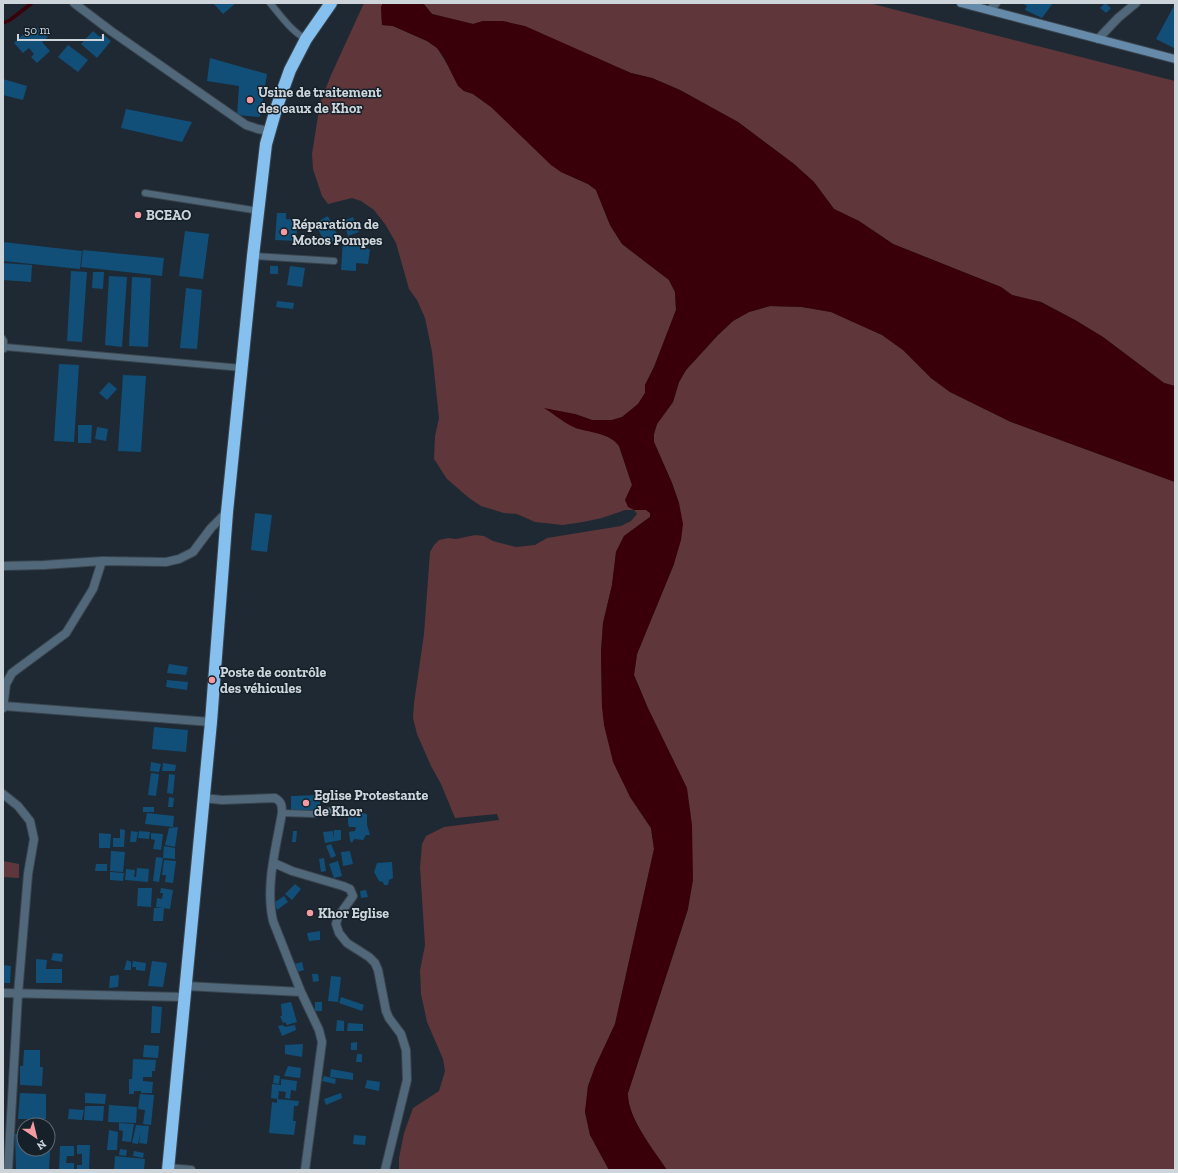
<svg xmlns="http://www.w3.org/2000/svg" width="1178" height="1173" font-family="'Zilla Slab',serif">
  <rect width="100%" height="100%" fill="#1e2933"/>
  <path fill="#5f3639" d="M364 3H383L381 7 382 25 393 26 427 41 437 48 464 91 473 94 491 107 561 172 588 184 596 190 610 225 622 244 669 280 675 292 676 310 654 367 645 385V393L638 404 622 417 612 420H592L575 414V428C589 431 610 433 619 446L632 485 625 500 634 510H646L650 513V517L624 536 616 552 612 585 603 623 601 652 602 707 630 797 651 828 654 849 615 1024 595 1067 588 1086 585 1112 590 1135 609 1170H399V1158L404 1133 413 1108 439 1091 445 1071 443 1059 427 1022 421 994 420 970 425 945 420 867 422 844 426 836 444 827 499 820 497 814 455 818 441 784 431 766 417 734 413 718 414 703 424 634 430 552 434 545 439 540 448 538 456 539 475 535 484 536 493 541 516 547 535 545 547 538 621 526 631 521 637 514 634 510H625L602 518 583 522 563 525 535 522 517 514 504 513 481 506 469 498 447 479 434 459 435 436 439 418 432 352 425 318 417 300 409 289 396 243 385 224 374 210 361 201 352 198 328 204 322 196 313 169 312 154 320 103 331 75Z
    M423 3H869L1175 81V386L1164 383 1103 337 1075 320 1041 302 1012 295 1001 287 893 244 859 221 834 209 814 182 794 164 738 122 680 90 652 78 631 73 483 21 473 24 432 14Z
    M770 306 802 307 831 312 882 335 903 350 931 378 950 392 1011 422 1175 482V1170H667C653 1149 627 1118 628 1093L688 909 647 706 634 675 637 654 674 564 679 503 672 483 654 442V434L657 424 673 402 679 382 686 370 718 335 733 321 749 312Z
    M3 861 19 864V878L3 877Z"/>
  <path fill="#39000a" d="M383 3H423L432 14 473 24 483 21H503L525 26 631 73 652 78 680 90 738 122 794 164 814 182 834 209 859 221 893 244 1001 287 1012 295 1041 302 1075 320 1103 337 1164 383 1175 386V482L1011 422 950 392 931 378 903 350 882 335 831 312 802 307 770 306 749 312 733 321 718 335 686 370 679 382 673 402 657 424 654 434V442L672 483 679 503 683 524 681 540 674 564 637 654 634 675 647 706 687 788 692 825 693 880 688 909 628 1093C627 1117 653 1149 667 1170H609L590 1135 585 1112 588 1086 595 1067 615 1024 654 849 651 828 630 797 613 762 604 725 602 707 601 652 603 623 612 585 616 552 624 536 650 517V513L646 510H634L628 507 625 500 632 485 619 446C610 433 591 433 576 428 565 424 554 414 544 408L575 414 592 420H612L622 417 638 404 645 393V385L654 367 676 310 675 292 669 280 622 244 610 225 596 190 588 184 561 172 551 165 491 107 473 94 464 91 458 86 443 56 437 48 427 41 393 26 382 25 381 7Z"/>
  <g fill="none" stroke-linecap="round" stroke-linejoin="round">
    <path stroke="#39000a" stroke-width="3.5" d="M3 23 10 20 32 3"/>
  </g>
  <path fill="#114f78" d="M213 3H236L223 14Z
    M1022 3H1053L1042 18 1025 10 1027 6Z
    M1105 3 1111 8 1106 13 1100 8Z
    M1175 4V46L1174 48 1156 39Z
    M38 27 48 37 42 42 50 51 37 63 31 57 34 54 29 48 23 53 14 43 30 28 33 32Z
    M93 31 100 37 103 34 111 41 97 58 81 44Z
    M68 45 88 60 78 72 58 57Z
    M210 58 267 74 260 117 237 115 239 86 207 81Z
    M3 79 27 86 23 100 3 95Z
    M126 109 192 122 182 142 121 128Z
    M277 213H286V219L298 220 296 241 275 240Z
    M328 216 339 238 331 242 328 236 323 239 315 223Z
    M353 217 359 232 348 236 343 221Z
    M185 231 209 234 203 279 179 276Z
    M348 236 370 250 368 264 356 263V271L341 270 343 240Z
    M3 242 82 251 80 269 3 261Z
    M83 250 164 258 162 276 81 267Z
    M3 263 32 265 31 282 3 280Z
    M270 266H278V274H270Z
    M290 266 305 268 302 287 287 285Z
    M71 271 87 272 82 342 67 341Z
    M93 272H104L103 289 92 288Z
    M109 276 127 277 122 347 105 345Z
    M132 277 151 278 148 347 129 346Z
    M186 288 202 290 197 349 180 348Z
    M277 301 294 303 293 309 276 307Z
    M59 364 79 365 74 442 54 441Z
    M123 375 146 376 141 452 118 451Z
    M109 382 117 389 107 400 99 393Z
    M78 425H92L91 443H78Z
    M97 427 108 429 106 441 95 439Z
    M255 513 272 515 267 552 251 550Z
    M169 664 188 667 186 675 167 673Z
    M167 680 188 682 187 690 166 687Z
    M154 727 188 730 186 752 152 749Z
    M151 762 161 764 159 772 150 771Z
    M163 763 176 765 175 771H162Z
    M151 773 159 774 156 796 148 795Z
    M169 774 175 775 173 794 167 793Z
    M320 795V810H291V796Z
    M169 797 174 798 173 807H168Z
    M143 807H154V812H143Z
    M147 813 174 816 173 827 145 824Z
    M348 813H362L367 814V825L370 835H366L363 840 354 839 352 843 350 841 349 832 355 831 356 827H349L348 823Z
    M178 827 175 847 165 845 169 828Z
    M120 829 125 830 124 847H113V838H120Z
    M334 830H341V840L325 843 323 832 333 831 334 839Z
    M131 831 138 832 136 842H130Z
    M139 831 150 832 149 839 138 838Z
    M293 831H297L296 842H292Z
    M99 833 111 834 110 848H99Z
    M151 833 163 834 161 850 153 849 155 840 151 839Z
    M331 844 336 856 331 858 326 846Z
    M164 846 175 848V859L163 858Z
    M111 851 125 852 123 872 110 871Z
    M350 851 353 864 343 866 341 852Z
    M156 857 163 858 159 882 153 881Z
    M324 858 326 871 321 872 319 859Z
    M164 860 176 861 173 883 165 882 166 875H162Z
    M338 861 342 876 334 878 329 864Z
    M392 862 393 878 389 880 388 885H384L383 882 379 881 374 872 377 863Z
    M96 864H107V871H95Z
    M137 868 149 869 148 882 125 880 126 869 135 870 134 877H136Z
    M110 872 124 873 123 881 110 880Z
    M295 884 301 889 292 900 285 894Z
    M138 888H152L151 907 137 906Z
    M161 888 173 890 170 909 156 907 157 898 162 899 163 893H160Z
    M366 890 368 897 361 898 360 891Z
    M284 896 288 902 277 910 275 902Z
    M154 908H164L163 921H153Z
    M320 931V940L309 941 307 933Z
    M53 953 63 954 62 962 51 960Z
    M36 959 47 960 46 969H62V983H36Z
    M127 960 131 962V970H124Z
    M133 961 146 963 145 971 136 970V967H132Z
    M152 961 167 963 163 987 148 986Z
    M302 962 304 970 298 972 294 964Z
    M3 965 11 966 10 983H3Z
    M312 974H318L319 981 313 982Z
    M119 975 118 987 109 988 110 976Z
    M331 976 341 977 338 1002 328 1001Z
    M341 997 364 1005 362 1011 339 1003Z
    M291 1002 297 1022 287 1025 285 1022 283 1023 280 1016H282L281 1004Z
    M315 1002H322V1011H315Z
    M152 1006 162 1007 160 1033H151Z
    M337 1020 344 1021V1031H336Z
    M348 1023 363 1024V1031H347Z
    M283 1025 285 1027 295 1025 296 1030 282 1036 278 1026Z
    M357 1042V1050H351V1043Z
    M303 1044 302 1057 285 1054V1045Z
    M144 1045 159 1046 158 1058 143 1057Z
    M24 1050H40V1067H43L42 1086 20 1085V1066H23Z
    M357 1054H362V1062H356Z
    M133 1059 156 1060 155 1071H152V1077H143V1081L153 1082 152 1093H141V1091H134V1094H129V1079H132Z
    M288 1066 301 1068 300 1078 284 1076Z
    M331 1069 353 1073V1080L330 1077Z
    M274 1075 280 1076 279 1084 273 1083Z
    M324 1076 336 1079 335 1084 322 1081Z
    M281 1079 297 1081 296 1091 291 1090 290 1099 285 1098 286 1092 279 1091 278 1099 271 1098 272 1084 281 1085Z
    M367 1080 380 1082 379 1091 365 1088Z
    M20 1093 46 1094V1119H18Z
    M85 1093 106 1094 105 1104 85 1103Z
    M341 1093 342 1098 326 1105 324 1099Z
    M140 1094 154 1095 151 1125 143 1124 145 1110 138 1109Z
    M277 1099 299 1101 298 1106H294L293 1121H296L294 1135 269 1133 272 1102 277 1103Z
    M109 1105 137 1107 136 1123 108 1122Z
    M85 1106H104L103 1121 84 1120Z
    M69 1109 84 1110 82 1120 68 1119Z
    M119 1123 134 1124 131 1142 122 1141 123 1131 119 1130Z
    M136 1125 149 1126 147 1144 139 1143 141 1131 138 1144 132 1143Z
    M109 1130 118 1132 117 1150H107Z
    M15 1134H24V1149H48V1135L51 1136 49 1169 16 1170Z
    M354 1135 366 1136 365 1145 353 1144Z
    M77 1145H90L89 1170H77V1165H82V1154H77Z
    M60 1146H74V1156H67L66 1163H74V1170H59Z
    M120 1149 127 1150 126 1156 119 1155Z
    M134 1151 144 1153 143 1158 133 1156Z
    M115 1156 145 1159 144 1170H114Z"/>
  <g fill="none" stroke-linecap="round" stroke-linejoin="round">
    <defs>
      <path id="lane" d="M270 3C281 16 291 31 306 39
        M145 193 259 211
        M253 256 334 261
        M3 339 4 341V349
        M5 347 242 368
        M282 813 312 814 341 809"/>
      <path id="street" d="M74 3 111 31 246 125 258 129 269 131
        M990 10 996 3
        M1098 39 1118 18 1136 3
        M3 566 44 565 102 561 166 562 179 559 193 552 211 528 227 512
        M4 706 211 722
        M3 708 6 684 12 673 66 633 93 589 102 561
        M3 794 18 806 30 821 34 839 28 874 18 994 8 1170
        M203 798 222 800 275 798C282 802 282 806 282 813 276 848 265 886 273 921L301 992 319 1030 322 1042 305 1170
        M274 863 292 871 343 886 350 889 353 896 338 917 336 924 339 933 347 943 369 957 375 963 378 970 386 1011 389 1018 401 1034 406 1050 407 1080 385 1170
        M186 986 301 992
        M3 993 185 997
        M168 1168 191 1170"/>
      <path id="secondary" d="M961 3 1175 59"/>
      <path id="highway" d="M168 1170 211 722 227 512 253 256 266 144 276 109 290 70 306 39 331 3"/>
    </defs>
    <use href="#lane" stroke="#3a454e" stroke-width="8"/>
    <use href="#street" stroke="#3a454e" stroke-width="10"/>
    <use href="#secondary" stroke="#3a454e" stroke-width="10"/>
    <use href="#highway" stroke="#3a454e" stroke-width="14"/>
    <use href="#lane" stroke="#51687b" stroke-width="6"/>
    <use href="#street" stroke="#51687b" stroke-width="8"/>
    <use href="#secondary" stroke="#668baa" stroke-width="8"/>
    <use href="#highway" stroke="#85c0ef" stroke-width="12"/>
  </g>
  <g fill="#f49aa0" stroke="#152029" stroke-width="1.5">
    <circle cx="250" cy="100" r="4"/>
    <circle cx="138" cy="215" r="4"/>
    <circle cx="284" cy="232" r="4"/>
    <circle cx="212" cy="680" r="4"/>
    <circle cx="306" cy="803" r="4"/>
    <circle cx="310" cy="913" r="4"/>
  </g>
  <g text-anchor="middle" stroke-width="3" stroke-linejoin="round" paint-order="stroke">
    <g font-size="14" font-weight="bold" fill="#cdd5db" stroke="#152029" text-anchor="start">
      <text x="258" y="97">Usine de traitement<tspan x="258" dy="16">des eaux de Khor</tspan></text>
      <text x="146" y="220">BCEAO</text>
      <text x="292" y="229">Réparation de<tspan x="292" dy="16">Motos Pompes</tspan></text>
      <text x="220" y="677">Poste de contrôle<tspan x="220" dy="16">des véhicules</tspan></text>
      <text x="314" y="800">Eglise Protestante<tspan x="314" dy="16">de Khor</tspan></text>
      <text x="318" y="918">Khor Eglise</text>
    </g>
  </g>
  <rect width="1178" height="1173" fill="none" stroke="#cdd5db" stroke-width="8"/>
  <g transform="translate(36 1137) rotate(145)"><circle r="19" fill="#152029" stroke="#5f6870"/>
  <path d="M0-3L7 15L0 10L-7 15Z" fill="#f49aa0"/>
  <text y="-6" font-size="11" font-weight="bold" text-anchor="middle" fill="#cdd5db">N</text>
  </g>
  <path d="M18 34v6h85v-6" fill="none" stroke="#cdd5db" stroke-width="2"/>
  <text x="24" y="34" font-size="12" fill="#cdd5db" stroke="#152029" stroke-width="3" paint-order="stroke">50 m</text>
</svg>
